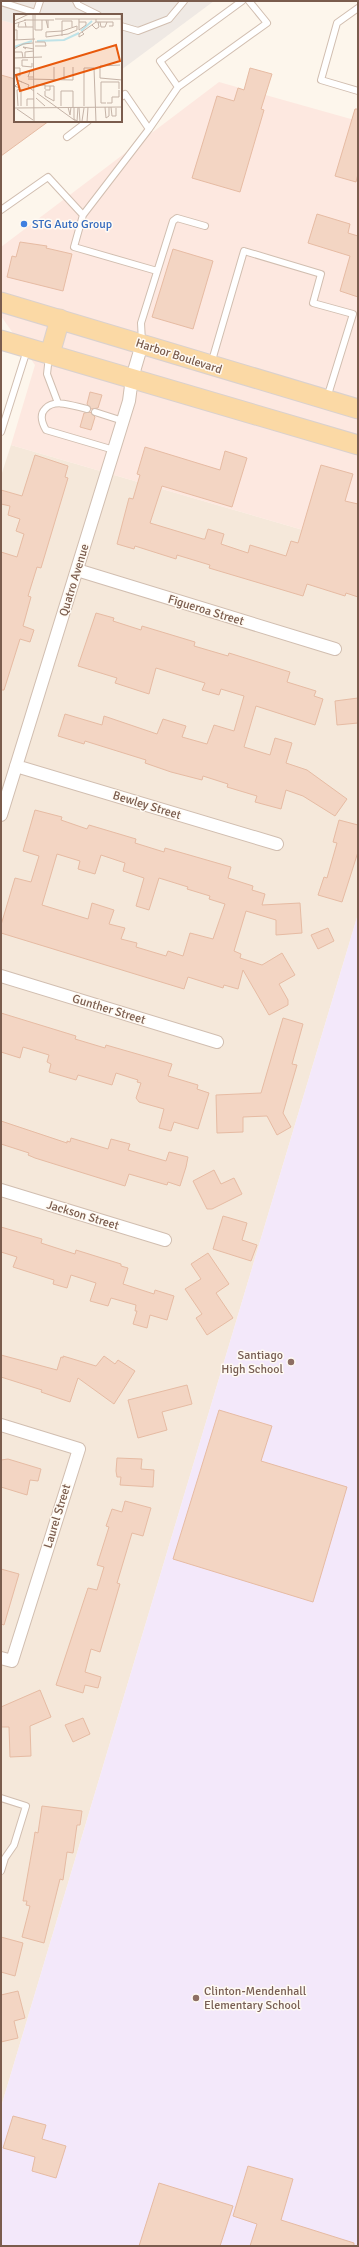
<svg xmlns="http://www.w3.org/2000/svg" width="359" height="2247" font-family="Signika,sans-serif">
  <rect width="100%" height="100%" fill="#fdf6ec"/>
  <path fill="#f5e8da" d="M11 445 358 546V914L1 2107V476Z"/>
  <path fill="#fde8e0" d="M1 20 15 24V115L1 158Z
    M219 82 358 121V546L11 445 35 365 1 316V247Z"/>
  <path fill="#efe9e4" d="M1 1H214L121 70V15H15V24L1 20Z"/>
  <path fill="#f3e8fa" d="M358 914V2246H1V2107Z"/>
  <path fill="#f3d5c3" stroke="#e6bba3" fill-rule="evenodd" d="M250 68 272 74 261 109 264 110 240 192 192 178 217 96 234 101 238 88 244 90Z
    M1 75 15 79V121H49L1 156Z
    M355 109H358V174L356 182 335 176Z
    M317 214 350 224 348 233 358 236V297L340 291 350 256 308 243Z
    M20 242 47 246 46 248 72 254 63 291 7 277 12 256 16 257Z
    M173 249 213 261 193 329 152 317Z
    M90 392 102 395 98 408 91 409 87 404Z
    M90 412 95 417 91 430 80 427 84 413Z
    M145 447 220 470 225 451 247 458 232 507 162 486 150 523 203 539H205L208 529 224 534 221 544 248 553 250 545 286 556 291 541 298 543 321 465 353 474 345 501 358 504V597L346 593 345 596 307 584 303 596 209 568 210 565 177 555 176 559 135 546 134 549 117 544 129 498 133 499 140 475 137 474Z
    M35 455 68 466 65 477 68 478 41 568 37 567 28 596 31 597 23 626 34 630 30 642 20 639 4 690H1V552L17 557 24 534 16 531 20 519 8 515 10 506 1 504V490L22 496Z
    M96 613 114 618 113 621 141 630 142 626 195 642 194 646 228 656 229 653 290 672 287 682 316 691 314 696 323 699 315 725 256 706 244 747 270 755 275 738 292 743 286 763 307 770 347 799 335 816 303 796 286 790 281 809 255 802 257 796 227 787 228 784 203 776 202 780 171 772 145 763 146 760 85 741 84 744 58 736 65 714 102 725 104 716 157 734 163 719 186 726 182 737 207 744 214 725 234 731 244 696 221 689 219 695 202 690 205 683 156 668 149 694 115 683 117 678 78 666Z
    M358 698V723L337 725 335 701Z
    M35 810 62 817 61 820 87 829 89 825 136 839 135 843 164 852 165 848 231 867 228 878 253 886 252 890 265 894 262 905 300 903 302 933 276 935V920L246 911 234 951 241 954 240 958 262 965 282 953 295 975 279 984 288 1000V1005L269 1015 243 970 238 989 224 985 223 988 188 977 184 989 1 933V925L15 878 31 882 39 856 23 851ZM57 854 80 861 78 869 95 874 101 855 125 863 123 871 144 878 136 906 149 910 159 878 188 887 187 889 210 896 209 899 225 904 213 939 190 933 183 956 168 951 166 956 136 947 137 943 121 939 125 928 109 924 114 910 92 903 88 919 42 905Z
    M339 820 358 825V852L342 902 318 895 324 877 327 878 337 843 333 842Z
    M328 928 334 941 318 949 311 935Z
    M1 1013 76 1036 75 1039 105 1048 106 1045 172 1064 168 1076 198 1085 197 1089 209 1093 198 1129 174 1122 171 1131 159 1128 164 1109 139 1102 136 1098 141 1083 137 1082 138 1080 116 1073 112 1085 78 1075 76 1080 49 1072 51 1064 47 1062 49 1055 23 1047 20 1058 1 1052Z
    M283 1018 303 1024 292 1064 297 1065 283 1113 291 1127 277 1135 267 1116 243 1117V1132L217 1133 216 1095 261 1093Z
    M1 1121 67 1143V1141L70 1142 71 1138 108 1149 111 1139 130 1144 128 1150 166 1161 169 1152 188 1157 186 1167 180 1186 168 1182 167 1185 129 1174 125 1186 35 1158 28 1155 29 1153 1 1144Z
    M214 1170 221 1184 234 1178 242 1194 212 1209H207L193 1181Z
    M223 1216 247 1223 242 1240 257 1245 251 1261 213 1249Z
    M1 1227 42 1239 41 1243 75 1254 76 1250 121 1264V1266L128 1268 123 1284 154 1294 155 1290 174 1296 167 1320 150 1315 147 1328 133 1324 137 1311H135L136 1305 111 1298 108 1306 90 1301 96 1283 71 1275 67 1288 53 1284 54 1280 13 1267 17 1257 1 1252Z
    M208 1253 229 1284 216 1293 233 1318 207 1335 196 1318 202 1314 185 1289 201 1279 191 1264Z
    M1 1355 57 1370 61 1357 63 1358V1356L96 1366 104 1356 115 1364 118 1360 135 1371 114 1404 78 1378 70 1402 41 1392 42 1390 1 1377Z
    M187 1385 192 1404 162 1412 167 1430 138 1438 128 1400Z
    M219 1410 272 1426 261 1461 347 1487 313 1602 173 1559Z
    M117 1458 142 1459 141 1469 154 1470 153 1487 120 1485 121 1477H117L116 1471Z
    M8 1459 41 1469 38 1481 30 1480 27 1495 1 1487V1460Z
    M125 1501 151 1508 143 1536 132 1533 117 1583 120 1584 100 1652 91 1649 85 1672 101 1677 98 1688 85 1685 83 1693 56 1685 88 1588 97 1590 104 1567 97 1565 109 1527 106 1526 112 1509 122 1512Z
    M1 1569 19 1574 4 1625 1 1624Z
    M40 1690 51 1717 30 1726 31 1756 10 1757 9 1727H1V1707Z
    M83 1718 90 1734 73 1742 65 1725Z
    M42 1806 82 1811 80 1825H77L73 1853 67 1852 63 1880 60 1879 44 1943 22 1937 30 1906 26 1905 27 1901H23L34 1839 35 1832 38 1833Z
    M1 1937 23 1943 15 1976 1 1972Z
    M18 1991 25 2018 14 2021 18 2038 1 2042V1995Z
    M13 2116 46 2125 42 2139 66 2146 56 2178 32 2171 35 2157 3 2148Z
    M248 2166 293 2179 281 2220 354 2243V2246H250L257 2224 233 2216Z
    M159 2183 233 2206 220 2246H139Z"/>
  <g fill="none" stroke-linecap="round" stroke-linejoin="round">
    <defs>
      <path id="service" d="M76 1 78 5 98 15
        M1 2 36 13 40 1
        M358 8 337 23 321 80 358 91
        M121 26 138 31 169 19 184 1
        M178 87 160 61 242 1
        M121 97 125 94 149 129
        M67 137 88 121
        M1 210 48 177 83 215 149 129 178 87 267 23 249 1
        M83 215 74 247 157 271
        M142 342 141 323 173 221 177 218 205 226
        M49 356 47 374 58 403
        M211 364 244 251 321 274 313 303 353 314 327 398
        M87 409C73 406 55 398 45 409 39 415 42 423 46 430L114 450
        M95 412 123 421
        M1 432 27 350
        M1 1798 26 1806 14 1845 5 1858 1 1871"/>
      <path id="minor" d="M77 570 335 649
        M16 766 277 844
        M1 815 129 401 132 378 142 344
        M1 976 217 1042
        M1 1190 165 1240
        M1 1425 79 1449 12 1661 1 1658"/>
      <path id="primary" d="M1 302 358 409
        M1 340 358 445
        M50 354 60 319"/>
    </defs>
    <use href="#service" stroke="#d1beb0" stroke-width="8"/>
    <use href="#minor" stroke="#d1beb0" stroke-width="14"/>
    <use href="#primary" stroke="#dad1cd" stroke-width="21"/>
    <use href="#service" stroke="#fff" stroke-width="6"/>
    <use href="#minor" stroke="#fff" stroke-width="12"/>
    <use href="#primary" stroke="#fbd9a5" stroke-width="19"/>
  </g>
  <circle fill="#3f7fe0" stroke="#fffaf3" stroke-width="1.5" cx="24" cy="224" r="4"/>
  <g fill="#8d6e63" stroke="#fffaf3" stroke-width="1.5">
    <circle cx="291" cy="1362" r="4"/>
    <circle cx="196" cy="1998" r="4"/>
  </g>
  <g text-anchor="middle" stroke-width="3" stroke-linejoin="round" paint-order="stroke">
    <g font-size="12" fill="#366cbe" stroke="#fffaf3" text-anchor="start">
      <text x="32" y="228">STG Auto Group</text>
    </g>
    <g font-size="12" fill="#7a5c4d" stroke="#fffaf3">
      <text transform="translate(179 356) rotate(18)" y="4">Harbor Boulevard</text>
      <text transform="translate(74 580) rotate(-73)" y="4">Quatro Avenue</text>
      <text transform="translate(206 610) rotate(17)" y="4">Figueroa Street</text>
      <text transform="translate(147 805) rotate(17)" y="4">Bewley Street</text>
      <text transform="translate(109 1009) rotate(17)" y="4">Gunther Street</text>
      <text transform="translate(83 1215) rotate(17)" y="4">Jackson Street</text>
      <text transform="translate(57 1516) rotate(-73)" y="4">Laurel Street</text>
    </g>
    <g font-size="12" fill="#785e54" stroke="#fffaf3" text-anchor="end">
      <text x="283" y="1359">Santiago<tspan x="283" dy="14">High School</tspan></text>
      <text x="204" y="1995" text-anchor="start">Clinton-Mendenhall<tspan x="204" dy="14">Elementary School</tspan></text>
    </g>
  </g>
  <g transform="translate(14 14)">
    <rect width="108" height="108" fill="#fdf6ec"/>
    <path fill="none" stroke="#bfe3e8" stroke-width="2" d="M67 17 78 7M23 27 50 26 65 19M0 33 18 27"/>
    <path fill="none" stroke="#c5b3a7" stroke-width="1" d="M19 0 20 108M21 0V16M107 0 108 88M41 5H108M65 5V16L72 11V8H65M10 6H40M32 6 34 14V6M0 7 15 0M11 8 12 13H19M82 8H99V12H95M86 8 87 13H91L93 8M5 9 4 13H12M0 10 12 6M78 11 82 15 85 13 84 8M63 12V16L54 20 32 23V18L48 17ZM0 16H3V26M21 16H28V6M68 18 70 20 65 23V20L82 8V5M48 22V7H58V13M0 26 21 25M21 28H31L32 32H21M0 35 9 30 19 29M12 35 9 33 20 35M0 38H8L9 44M0 44 28 43M11 44V38L20 37M14 46H8V52L18 53V49M106 51 86 52V64L108 66M40 53V66M0 54H6V62L0 60M20 57H16L14 63H20M14 65 59 66V53M50 66V53M8 68 3 66 15 71 14 73 20 77M22 71H31V75M0 72 6 74 4 69 1 72M31 72H36V76H31M31 77V82L40 87V72H36M47 77H59V93M47 77V92M23 79 63 108M22 84 31 92M92 89H87V68H105V75M93 89H98V83H105V76M4 92 3 76 7 75V92M13 92V85H20M70 92V54H80L82 108M54 93 56 101 57 93M60 93V105L63 107 64 93M65 93 66 108M91 93 92 104 95 102V93M97 93 98 102H102V94M0 94 108 93M3 95 19 106M68 107 70 94M73 108 74 93"/>
    <path fill="#e8590c" fill-opacity="0.15" stroke="#e8590c" stroke-width="2" d="M102 31 106 47 6 77 2 61Z"/>
    <rect width="108" height="108" fill="none" stroke="#7a5c4d" stroke-width="2"/>
  </g>
  <rect width="359" height="2247" fill="none" stroke="#7a5c4d" stroke-width="4"/>
</svg>
